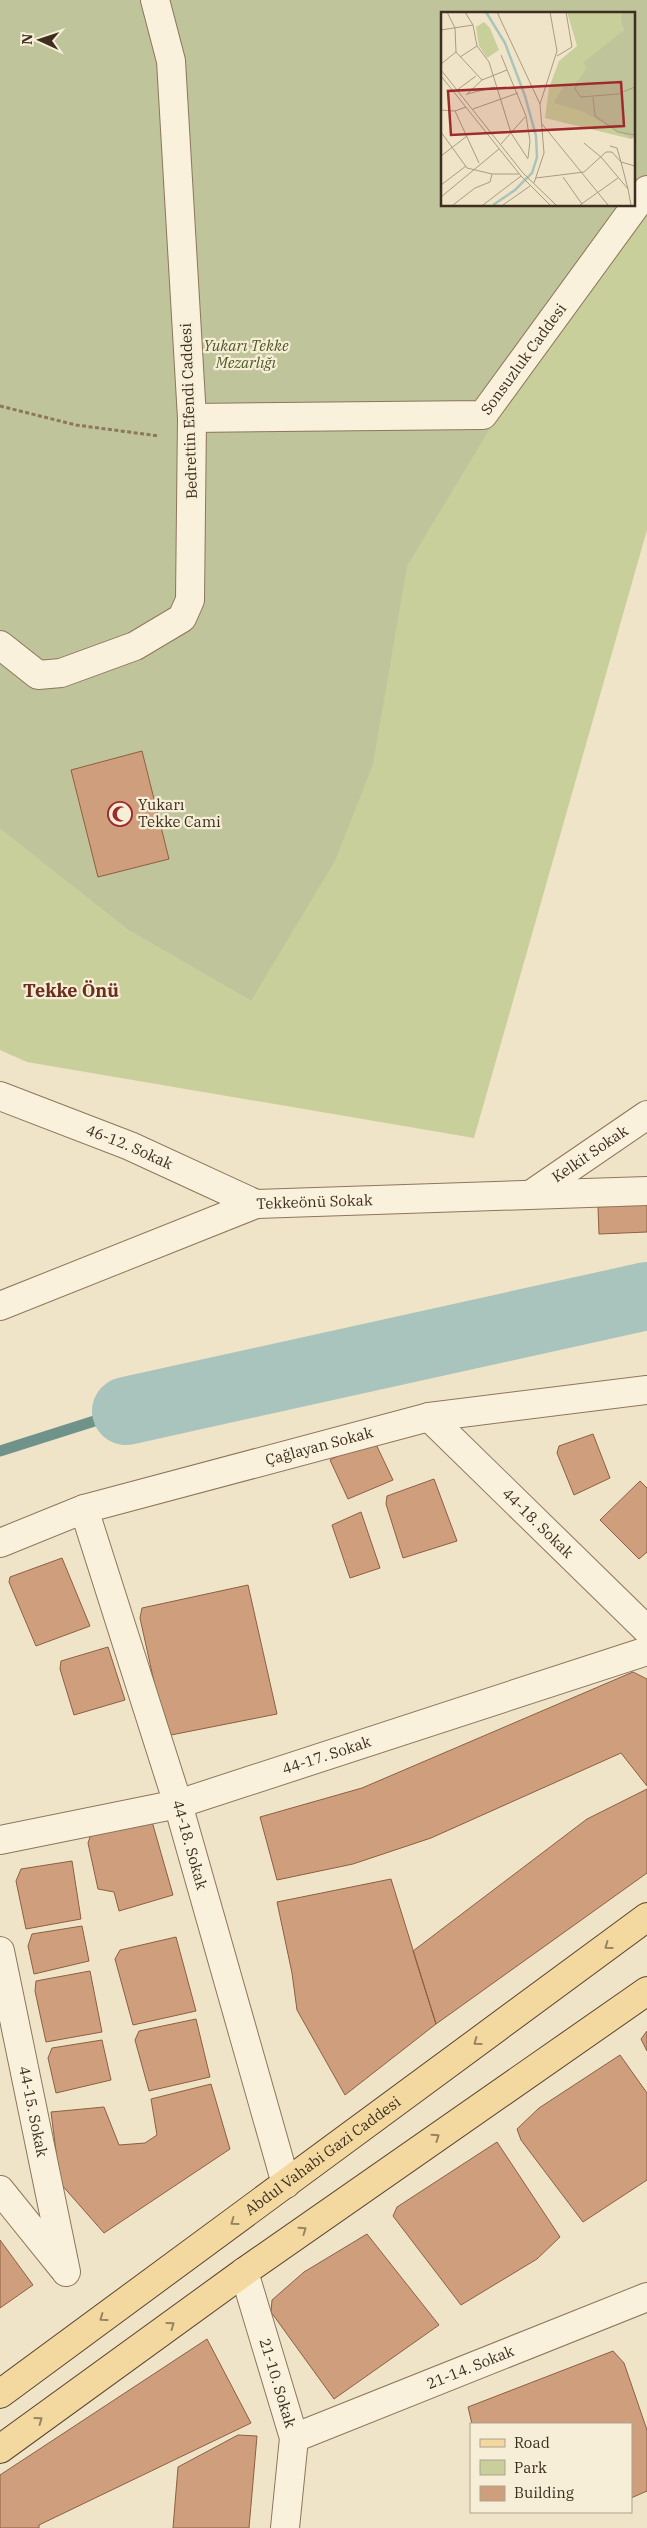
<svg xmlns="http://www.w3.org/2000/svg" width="647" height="2528" font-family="'IBM Plex Serif',serif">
  <rect width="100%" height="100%" fill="#f0e4c8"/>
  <path fill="#c9cf9b" d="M647 211V530L474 1138 27 1062 0 1050V829L128 930 251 1001 390 559Z"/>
  <path fill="#bfc49a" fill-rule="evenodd" d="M0 0H647V211L501 410 407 566 373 764 335 861 251 1001 128 930 0 829ZM442 14H633V205H442Z"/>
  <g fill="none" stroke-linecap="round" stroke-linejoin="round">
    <path stroke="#6f938a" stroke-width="11" d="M0 1451 126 1411"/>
    <path stroke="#a9c4bc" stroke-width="68" d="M126 1411 647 1296"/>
  </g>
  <path fill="#cf9f7d" stroke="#8d5f41" d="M142 751 169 859 98 877 71 770Z
    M647 1202V1232L599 1234 598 1207Z
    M593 1434 610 1478 574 1495 557 1453 559 1446Z
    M373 1438 393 1480 348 1499 330 1460Z
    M434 1479 457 1541 403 1558 386 1504 387 1496Z
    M640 1481 647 1488V1552L639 1559 600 1520Z
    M361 1512 380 1568 350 1578 332 1525Z
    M62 1558 90 1626 36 1646 9 1582 10 1577Z
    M248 1585 277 1714 166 1736 140 1618 142 1608Z
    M108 1647 125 1700 74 1715 60 1669 61 1661Z
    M633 1672 647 1679V1786L621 1753 431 1838 353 1864 277 1880 260 1817 362 1788Z
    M647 1789V1873L436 2024 413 1951 587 1819Z
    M151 1818 173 1895 119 1911 114 1892 98 1889 88 1843 91 1834Z
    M72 1861 81 1919 26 1929 16 1881 21 1869Z
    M391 1879 436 2024 345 2095 297 2010 292 1973 277 1902Z
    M82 1926 89 1961 34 1974 28 1946 32 1934Z
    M176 1937 196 2011 133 2025 115 1959 120 1950Z
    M90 1971 102 2032 46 2042 35 1991 36 1981Z
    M196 2019 210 2077 149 2091 135 2040 139 2031Z
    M647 2031V2051L641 2039Z
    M102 2040 111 2080 56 2093 48 2058 52 2048Z
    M620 2055 647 2093V2180L583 2222 521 2140 517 2129 539 2108Z
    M211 2084 230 2149 104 2233 60 2183 51 2112 104 2107 119 2145 145 2143 157 2135 151 2099Z
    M497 2142 560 2237 537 2259 461 2305 393 2216 397 2207Z
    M367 2234 439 2325 334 2399 271 2312 272 2300 304 2272Z
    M0 2240 33 2285 0 2308Z
    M207 2339 251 2423 39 2525V2528H0V2475Z
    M613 2351 624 2363 647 2430V2491L631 2498V2424H472L468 2407Z
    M238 2435 257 2436 249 2528H173L178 2467Z"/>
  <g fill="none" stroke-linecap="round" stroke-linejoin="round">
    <defs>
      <g id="minor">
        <path id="s1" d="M192 418 483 415 647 190"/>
        <path d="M0 645 38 675 61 673 135 646 182 618 190 600 192 418 171 61 155 0"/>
        <path id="s2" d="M0 1096 130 1146 256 1204"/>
        <path id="s3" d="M533 1193 647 1115"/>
        <path id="s4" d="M0 1306 256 1204 647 1191"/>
        <path id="s5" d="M429 1417 647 1630"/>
        <path id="s6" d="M84 1509 178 1804 286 2184"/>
        <path id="s7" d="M0 1543 84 1509 429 1417 647 1390"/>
        <path id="s8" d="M0 1840 178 1804 647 1651"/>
        <path id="s9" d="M0 1951 66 2272"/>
        <path d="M0 2190 63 2268"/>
        <path id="s10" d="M244 2272 294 2438 285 2528"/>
        <path id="s11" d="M294 2438 647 2297"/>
      </g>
      <g id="major">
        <path id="s12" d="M0 2394 647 1917"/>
        <path d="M0 2449 244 2272 647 1991"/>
      </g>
    </defs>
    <use href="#minor" stroke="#8d765c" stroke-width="30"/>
    <use href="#major" stroke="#5b4430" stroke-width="30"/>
    <path stroke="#8d765c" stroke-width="3" stroke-dasharray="4 2.5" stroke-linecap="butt" d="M0 406 76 425 159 436"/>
    <use href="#minor" stroke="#faf1dc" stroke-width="28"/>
    <use href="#major" stroke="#f3d9a0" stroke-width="28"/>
  </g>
  <defs><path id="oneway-chevron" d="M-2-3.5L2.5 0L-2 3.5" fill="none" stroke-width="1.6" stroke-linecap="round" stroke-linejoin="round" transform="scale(1.25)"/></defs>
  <g stroke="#988460">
    <use href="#oneway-chevron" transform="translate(608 1946) rotate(144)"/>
    <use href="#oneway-chevron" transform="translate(477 2042) rotate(144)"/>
    <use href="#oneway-chevron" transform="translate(436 2137) rotate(-35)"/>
    <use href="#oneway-chevron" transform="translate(234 2222) rotate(144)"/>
    <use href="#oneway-chevron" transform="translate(303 2230) rotate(-35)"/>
    <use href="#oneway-chevron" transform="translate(103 2318) rotate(144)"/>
    <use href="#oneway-chevron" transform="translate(171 2325) rotate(-36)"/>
    <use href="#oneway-chevron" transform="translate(39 2420) rotate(-36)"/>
  </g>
  <defs>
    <symbol id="mosque-ring" viewBox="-11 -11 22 22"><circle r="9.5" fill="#f7eed8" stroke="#9e2a2b" stroke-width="1.5"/><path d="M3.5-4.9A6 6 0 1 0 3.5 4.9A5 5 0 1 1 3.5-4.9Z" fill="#9e2a2b"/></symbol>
  </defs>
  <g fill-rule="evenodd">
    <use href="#mosque-ring" x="106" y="800" width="28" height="28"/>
  </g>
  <g text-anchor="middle" stroke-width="4.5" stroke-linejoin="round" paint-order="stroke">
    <g font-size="15" font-style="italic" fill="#4d5a26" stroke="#f7eed8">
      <text x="246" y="351">Yukarı Tekke<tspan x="246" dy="17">Mezarlığı</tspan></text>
    </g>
    <g font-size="15" fill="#3d2e20" stroke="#f7eed8">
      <text dy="5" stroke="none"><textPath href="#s1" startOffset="360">Sonsuzluk Caddesi</textPath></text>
      <text transform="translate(189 411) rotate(-92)" y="5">Bedrettin Efendi Caddesi</text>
      <text dy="5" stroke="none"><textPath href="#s2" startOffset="139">46-12. Sokak</textPath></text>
      <text dy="5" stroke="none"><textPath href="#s3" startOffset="69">Kelkit Sokak</textPath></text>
      <text dy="5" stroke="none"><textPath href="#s4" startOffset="334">Tekkeönü Sokak</textPath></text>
      <text dy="5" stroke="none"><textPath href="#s7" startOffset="334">Çağlayan Sokak</textPath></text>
      <text dy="5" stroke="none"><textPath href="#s5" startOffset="152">44-18. Sokak</textPath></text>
      <text dy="5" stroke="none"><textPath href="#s8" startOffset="338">44-17. Sokak</textPath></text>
      <text dy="5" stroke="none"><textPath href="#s6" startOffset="352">44-18. Sokak</textPath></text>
      <text dy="5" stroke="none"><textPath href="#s9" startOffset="164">44-15. Sokak</textPath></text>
      <text dy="5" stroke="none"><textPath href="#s12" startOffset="401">Abdul Vahabi Gazi Caddesi</textPath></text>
      <text dy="5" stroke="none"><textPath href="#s11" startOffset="190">21-14. Sokak</textPath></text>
      <text dy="5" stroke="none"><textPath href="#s10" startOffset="116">21-10. Sokak</textPath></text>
    </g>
    <g font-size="15" fill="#3d2e20" stroke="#f7eed8" text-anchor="start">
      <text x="138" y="810">Yukarı<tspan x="138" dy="17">Tekke Cami</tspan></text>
    </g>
    <g font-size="18" font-weight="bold" fill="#6b2e1e" stroke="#f7eed8">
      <text x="71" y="997">Tekke Önü</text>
    </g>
  </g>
  <g transform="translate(441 12)">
    <rect width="194" height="194" fill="#f0e4c8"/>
    <path d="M126 0H181L179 8 183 18 148 54 143 99 190 127 104 106 108 76 118 49 136 34ZM43 10 49 16 58 38 46 46 38 34 35 15Z" fill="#c9cf9b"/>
    <path d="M181 0H194V125L190 127 143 100 113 91 123 73 134 71 139 66 146 55 142 51 183 18 179 8Z" fill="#bfc49a"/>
    <path fill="none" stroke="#a9c4bc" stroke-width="2.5" d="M45 0 64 31 84 84M52 193 74 178 91 161 96 145 95 124 84 84"/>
    <path fill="none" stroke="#a89b85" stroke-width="1" d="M24 0 32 13 36 34 48 50 70 121 87 147M56 0 99 92 103 141 93 171M0 18 32 13M15 40 41 68M60 43 85 104 89 129 87 146M116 44 131 35 125 0M19 45 36 34M0 52 15 40 14 16 6 0M0 58 82 161 115 193M0 64 80 164 109 193M136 72 134 77 140 85 177 82 194 75M16 78 35 64M26 82 54 75M25 83 41 68 66 58M152 85 154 104 177 120 194 123M99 92 116 39 109 0M32 97 77 81M0 98 14 99 25 95M14 99 38 151M101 112 167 193M0 120 26 156 51 162H78M143 131 160 145 187 177 190 193M60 132 84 105M169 134 176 136 180 150 194 154M0 144 26 124M122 165 141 192M95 166 143 160 165 140H171L180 150 187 177M0 173 25 154M0 185 58 137M12 193 34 176 49 170 51 162M42 193 80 164M62 193 89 174M139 193 177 166"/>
    <path fill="#9e2a2b" fill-opacity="0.15" stroke="#9e2a2b" stroke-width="2.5" d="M180 70 183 114 10 123 7 79Z"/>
    <rect width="194" height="194" fill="none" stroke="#3d2e20" stroke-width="2.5"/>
  </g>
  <rect x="470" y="2423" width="162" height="90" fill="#f7eed8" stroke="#ada18e"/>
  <rect x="480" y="2439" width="25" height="8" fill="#f3d9a0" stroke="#ada18e"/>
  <text x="514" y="2448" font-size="15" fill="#3d2e20">Road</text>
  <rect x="480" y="2460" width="25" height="15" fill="#c9cf9b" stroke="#ada18e"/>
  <text x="514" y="2473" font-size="15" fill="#3d2e20">Park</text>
  <rect x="480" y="2486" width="25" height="15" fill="#cf9f7d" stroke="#ada18e"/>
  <text x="514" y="2498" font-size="15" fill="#3d2e20">Building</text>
  <g transform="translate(40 40) rotate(273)" stroke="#f7eed8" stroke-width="4" paint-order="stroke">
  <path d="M0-4L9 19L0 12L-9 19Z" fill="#3d2e20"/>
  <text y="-8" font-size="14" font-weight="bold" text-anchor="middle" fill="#3d2e20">N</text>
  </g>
</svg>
